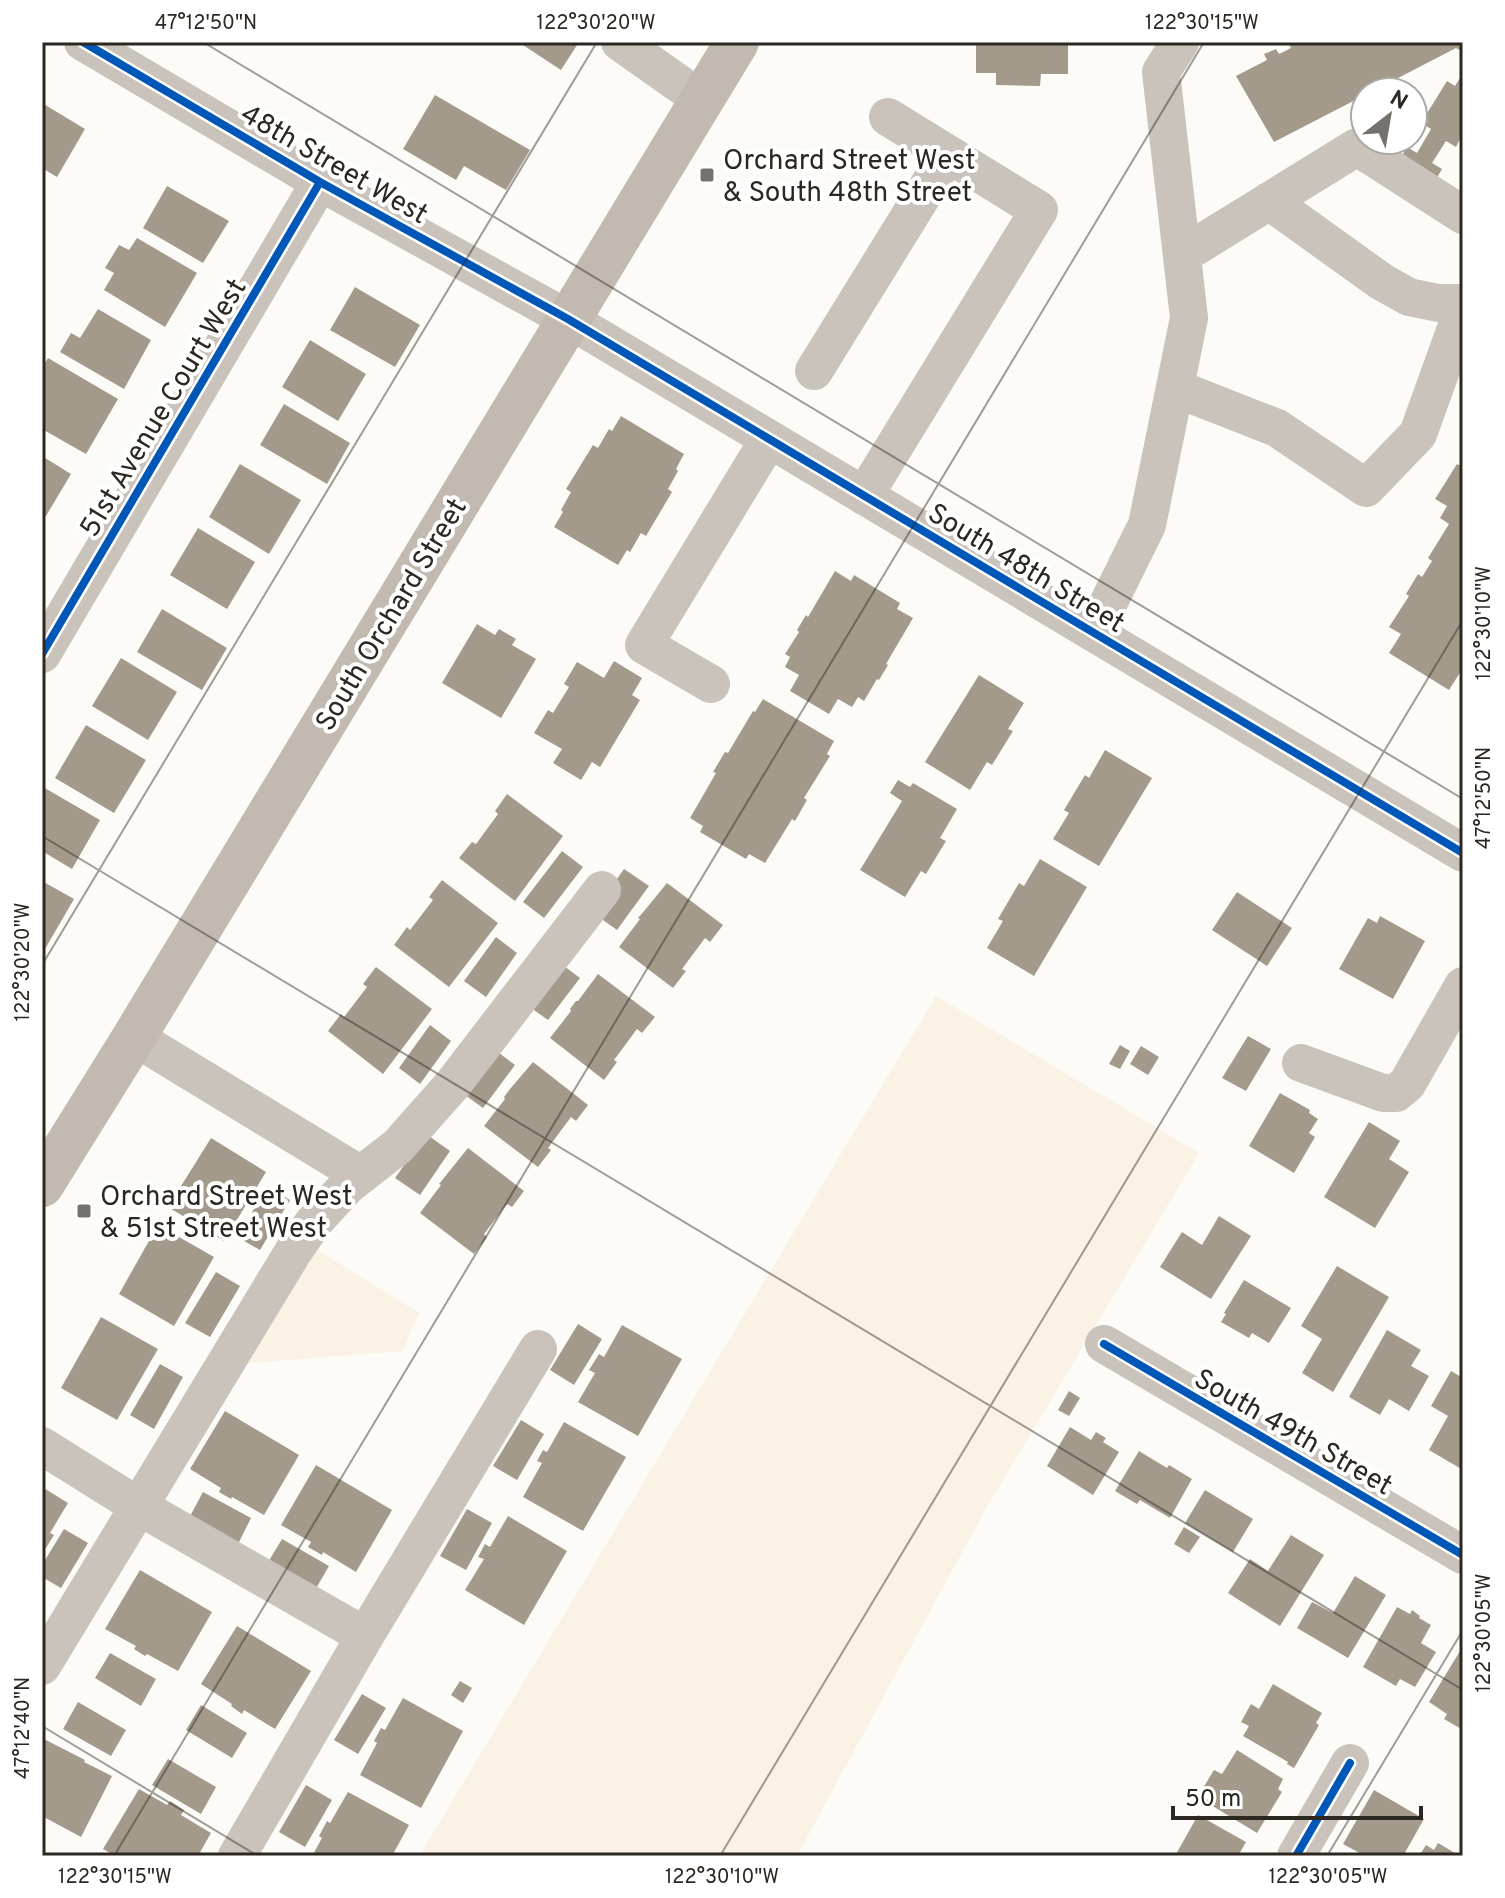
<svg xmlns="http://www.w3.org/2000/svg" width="1505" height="1898" font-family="Overpass,sans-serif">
  <rect width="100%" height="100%" fill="#fdfbf8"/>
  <path fill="#fbf2e6" d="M936 996 1199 1153 988 1505 797 1856H419Z
    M310 1245 419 1313 403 1351 238 1364Z"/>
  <path fill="#a49a8c" d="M525 42H579L561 70 523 45Z
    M976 42H1068V74H1041L1040 86 996 85V73H976Z
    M1288 42H1463V52L1456 48 1371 92H1365V95L1274 142 1236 76 1267 60 1264 54 1276 49 1279 54 1291 48Z
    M1463 73V140L1460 139 1456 147 1446 141 1432 163 1442 169 1431 188 1396 166 1407 147 1417 153 1431 129 1421 123 1447 81 1455 86Z
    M435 95 530 150 506 190 464 166 456 180 403 149Z
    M42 103 85 129 57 177 42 168Z
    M167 186 229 221 203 263 143 228Z
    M137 238 197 273 165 327 104 290 114 273 105 268 119 245 129 250Z
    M355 287 420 325 395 367 330 330Z
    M98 309 151 340 124 389 60 352 71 333 80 338Z
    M310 340 366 374 338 421 282 387Z
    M48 358 118 399 86 454 42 429V368Z
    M284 404 350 443 327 484 260 445Z
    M621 416 684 454 676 469 678 471 668 489 672 492 646 536 641 533 630 552 627 550 618 565 554 527 563 512 561 510 571 492 566 489 593 445 598 448 609 429 612 431Z
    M42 456 71 474 46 516 42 514Z
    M240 464 301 500 269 554 209 517Z
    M1457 464 1463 467V668L1449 690 1389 653 1401 634 1389 627 1409 596 1406 594 1418 574 1422 577 1432 561 1428 558 1449 524 1440 518 1447 506 1435 499Z
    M198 528 255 562 227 609 170 575Z
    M835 571 851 581 854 575 900 603 897 609 913 618 886 664 888 665 879 680 877 679 864 701 858 697 852 707 838 699 829 714 790 691 799 675 785 667 790 657 785 654 799 632 797 630 806 615 808 617Z
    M162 609 227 648 202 690 137 652Z
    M477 624 495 635 499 629 516 639 512 645 536 659 501 718 442 683Z
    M121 658 177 692 148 740 92 706Z
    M614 661 642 678 632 695 640 700 600 767 592 762 581 780 553 763 562 749 534 733 548 710 553 713 569 687 564 684 577 662 604 678Z
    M979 675 1024 703 1008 729 1013 731 992 765 987 762 970 790 925 762Z
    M763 699 834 741 827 754 830 756 804 798 807 800 795 821 792 819 765 863 749 854 746 859 700 832 703 826 690 818 716 773 713 772 725 752 728 753 753 711 755 712Z
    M86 725 146 760 114 813 55 778Z
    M1105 750 1152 778 1099 866 1053 839 1069 813 1064 810 1085 775 1089 778Z
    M898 780 910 787 913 783 957 809 940 838 946 841 926 874 921 871 905 897 860 870 902 801 890 793Z
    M43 787 100 820 72 869 42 851Z
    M507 794 563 836 515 901 459 858 472 842 476 844 498 814 495 811Z
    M562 851 583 867 544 918 523 902Z
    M1040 859 1087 887 1034 976 987 948 1003 921 998 919 1019 883 1024 886Z
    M624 869 649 886 617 930 593 913Z
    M442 880 498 923 449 987 394 945 407 927 410 930 433 900 429 897Z
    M42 881 74 899 45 949 42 947Z
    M667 883 723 925 710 942 705 938 682 969 686 971 673 988 619 947 640 919 638 918 645 910Z
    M1237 892 1292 928 1267 966 1212 930Z
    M1380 916 1425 941 1393 999 1339 969 1368 918 1377 923Z
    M496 937 517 953 486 997 464 981Z
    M556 960 580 978 548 1020 524 1003Z
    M376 967 432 1009 383 1074 328 1031 341 1014 344 1017 367 987 363 984Z
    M598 974 655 1017 642 1033 637 1029 614 1060 617 1062 604 1080 550 1038 571 1011 570 1009 576 1001H578Z
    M430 1025 451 1041 420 1084 399 1068Z
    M1248 1036 1271 1049 1246 1091 1222 1078Z
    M1120 1045 1130 1051 1120 1069 1109 1064Z
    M490 1046 515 1065 483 1108 458 1090Z
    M1141 1046 1159 1057 1148 1075 1130 1064Z
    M533 1062 588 1105 576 1121 571 1117 548 1148 551 1150 538 1167 484 1126 505 1099 504 1097 510 1089Z
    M1280 1093 1310 1110 1309 1113 1318 1119 1309 1133 1315 1137 1294 1173 1249 1146Z
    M1369 1122 1400 1141 1389 1159 1409 1172 1375 1228 1324 1197Z
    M426 1134 450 1151 420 1195 395 1178Z
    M211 1138 266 1172 224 1241 168 1207Z
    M468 1148 524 1191 512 1207 507 1204 484 1234 487 1237 474 1254 420 1213 441 1185 439 1184Z
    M268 1186 290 1200 260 1250 237 1237Z
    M1219 1216 1251 1236 1211 1299 1160 1267 1182 1232 1202 1245Z
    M158 1225 214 1257 174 1326 119 1294Z
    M1337 1266 1389 1297 1333 1392 1302 1373 1322 1339 1301 1326Z
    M216 1272 240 1286 210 1337 185 1323Z
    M1244 1280 1291 1308 1269 1343 1252 1333 1249 1338 1221 1322 1226 1314 1224 1313Z
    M101 1317 158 1349 117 1420 61 1388Z
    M578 1324 602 1339 574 1385 550 1370Z
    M622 1325 682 1359 638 1436 578 1402 595 1373 589 1370 599 1354 604 1357Z
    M1387 1330 1421 1350 1411 1366 1429 1376 1409 1411 1389 1399 1380 1415 1349 1397Z
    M160 1364 183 1377 154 1429 130 1415Z
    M1451 1371 1463 1378V1470L1429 1450 1448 1416 1431 1406Z
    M1069 1391 1080 1398 1069 1416 1058 1410Z
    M225 1411 299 1455 264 1515 232 1497 231 1499 219 1492 221 1488 190 1469Z
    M521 1420 544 1434 517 1480 493 1466Z
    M564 1422 626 1457 583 1531 523 1497 542 1463 537 1461 543 1450 547 1452Z
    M1070 1427 1091 1440 1096 1432 1106 1438 1103 1442 1119 1452 1093 1495 1047 1466Z
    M1139 1451 1167 1468 1169 1465 1192 1479 1170 1518 1140 1500 1137 1504 1115 1491Z
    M316 1465 392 1510 356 1572 323 1552 322 1555 308 1547 311 1542 281 1525Z
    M42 1487 68 1503 50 1533 54 1535 46 1548 42 1546Z
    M1205 1490 1253 1519 1233 1552 1185 1523Z
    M203 1492 251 1518 238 1544 189 1518Z
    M467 1509 492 1523 466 1570 440 1556Z
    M508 1516 567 1551 524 1625 465 1590 484 1559 478 1557 485 1544 490 1547Z
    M1184 1527 1200 1537 1189 1553 1174 1544Z
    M64 1529 88 1543 61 1588 42 1577V1565Z
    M1291 1535 1324 1555 1280 1626 1228 1593 1250 1559 1268 1571Z
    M282 1539 329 1566 314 1592 267 1564Z
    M140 1570 212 1612 178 1671 147 1654 145 1656 134 1649 136 1646 105 1629Z
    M1355 1576 1386 1595 1348 1658 1297 1628 1312 1602 1333 1613Z
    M1397 1607 1410 1614 1412 1610 1420 1616 1419 1618 1431 1625 1421 1643 1436 1652 1415 1687 1400 1679 1396 1686 1363 1667Z
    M237 1626 311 1671 275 1729 244 1710 242 1714 231 1706 232 1704 201 1684Z
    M1460 1651 1463 1653V1730L1444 1719 1447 1714 1429 1702Z
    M110 1653 156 1679 141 1706 95 1678Z
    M460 1681 472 1688 463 1703 451 1695Z
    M1273 1684 1322 1713 1316 1723 1319 1725 1294 1768 1287 1764 1288 1762 1243 1736 1249 1726 1241 1722 1251 1704 1259 1709Z
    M362 1694 386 1708 358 1754 334 1740Z
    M403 1698 463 1731 421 1808 360 1775 377 1743 374 1741 381 1728 385 1730Z
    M78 1702 126 1730 111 1756 63 1729Z
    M201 1705 247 1733 232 1758 186 1730Z
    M42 1738 85 1760 84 1762 112 1776 81 1837 42 1816Z
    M1237 1750 1283 1779 1278 1789 1282 1792 1257 1833 1206 1802 1211 1794 1203 1788 1214 1770 1222 1774Z
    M168 1759 216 1787 201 1814 152 1785Z
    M306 1785 332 1800 305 1847 279 1832Z
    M139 1789 167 1805 170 1801 184 1810 181 1815 211 1833 198 1856H115L103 1849Z
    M1374 1790 1424 1819 1403 1856H1376L1373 1854 1372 1856H1365L1343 1844Z
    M348 1792 409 1825 392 1856H312L322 1838 319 1836 327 1821 330 1823Z
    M1198 1815 1246 1842 1238 1856H1175Z
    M1438 1843 1460 1856H1419L1426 1845 1434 1850Z"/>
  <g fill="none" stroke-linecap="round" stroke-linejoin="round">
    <path stroke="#c9c3bb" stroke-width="38" d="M83 42 320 182 568 319 1463 853
      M620 42 702 100
      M1269 201 1382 282 1409 297 1438 303H1463
      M1182 255 1357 147 1463 215
      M814 371 948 154
      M1175 388 1277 428 1366 488 1418 434 1463 309
      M864 496 1039 210 888 117
      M1094 632 1147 525 1189 318 1161 72 1180 42
      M42 654 320 182
      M711 684 644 645 769 439
      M134 1037 361 1175
      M1301 1063 1383 1093H1396L1407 1084 1463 986
      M1104 1344 1463 1555
      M42 1446 138 1506 365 1636
      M42 1666 293 1252 313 1223 348 1185 398 1146 453 1084 602 890
      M237 1856 365 1636 538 1349
      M1296 1856 1350 1763"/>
    <path stroke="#c2bab1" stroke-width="44" d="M42 1185 134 1037 737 42"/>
    <defs>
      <path id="cycleway" d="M83 42 320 182 568 319 1463 853
        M42 654 320 182
        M1104 1344 1463 1555
        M1296 1856 1350 1763"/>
    </defs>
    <use href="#cycleway" stroke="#fff" stroke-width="13"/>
    <use href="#cycleway" stroke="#0057b8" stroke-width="8"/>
  </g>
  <path fill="none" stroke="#2d2721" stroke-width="2" stroke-opacity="0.45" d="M203 42 1463 799M42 836 1463 1690M42 965 597 42M42 1726 258 1856M114 1856 1204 42M720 1856 1463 620M1327 1856 1463 1630"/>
  <g fill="#76716c" stroke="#fff" stroke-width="3">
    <rect x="699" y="167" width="16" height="16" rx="4"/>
    <rect x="76" y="1203" width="16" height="16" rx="4"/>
  </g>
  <g text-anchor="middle" stroke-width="8" stroke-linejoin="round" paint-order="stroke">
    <g font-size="28" fill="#2d2721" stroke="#fff" text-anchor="start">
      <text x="723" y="169">Orchard Street West<tspan x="723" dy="32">&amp; South 48th Street</tspan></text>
      <text x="100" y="1205">Orchard Street West<tspan x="100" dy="32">&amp; 51st Street West</tspan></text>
    </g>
    <g font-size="28" fill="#2d2721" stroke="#fff">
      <text transform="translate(335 163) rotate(30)" y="10">48th Street West</text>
      <text transform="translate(162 407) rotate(-59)" y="10">51st Avenue Court West</text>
      <text transform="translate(1027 567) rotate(31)" y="10">South 48th Street</text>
      <text transform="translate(390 614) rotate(-59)" y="10">South Orchard Street</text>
      <text transform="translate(1294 1431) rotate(30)" y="10">South 49th Street</text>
    </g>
  </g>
  <rect width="1505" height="1898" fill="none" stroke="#ffffff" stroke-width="88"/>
  <g transform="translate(1389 116) rotate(31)"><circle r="38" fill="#ffffff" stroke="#aba9a6" stroke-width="2"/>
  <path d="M0-6L14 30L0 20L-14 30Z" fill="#76716c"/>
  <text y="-12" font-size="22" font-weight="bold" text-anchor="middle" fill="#2d2721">N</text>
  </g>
  <path d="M1173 1806v12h248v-12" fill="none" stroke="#2d2721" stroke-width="4"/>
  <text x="1185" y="1806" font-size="24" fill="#2d2721" stroke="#ffffff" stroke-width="6" paint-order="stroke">50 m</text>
  <rect x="44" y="44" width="1417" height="1810" fill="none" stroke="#2d2721" stroke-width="3"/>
  <g font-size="20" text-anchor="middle" fill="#2d2721">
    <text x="206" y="29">47°12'50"N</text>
    <text x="596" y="29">122°30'20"W</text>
    <text x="1202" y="29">122°30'15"W</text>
    <text transform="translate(1483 623) rotate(-90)" y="7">122°30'10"W</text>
    <text transform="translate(1483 798) rotate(-90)" y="7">47°12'50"N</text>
    <text transform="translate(22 962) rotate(-90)" y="7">122°30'20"W</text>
    <text transform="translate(1483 1633) rotate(-90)" y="7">122°30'05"W</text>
    <text transform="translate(22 1728) rotate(-90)" y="7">47°12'40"N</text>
    <text x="115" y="1883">122°30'15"W</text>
    <text x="722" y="1883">122°30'10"W</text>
    <text x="1328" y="1883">122°30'05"W</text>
  </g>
</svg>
